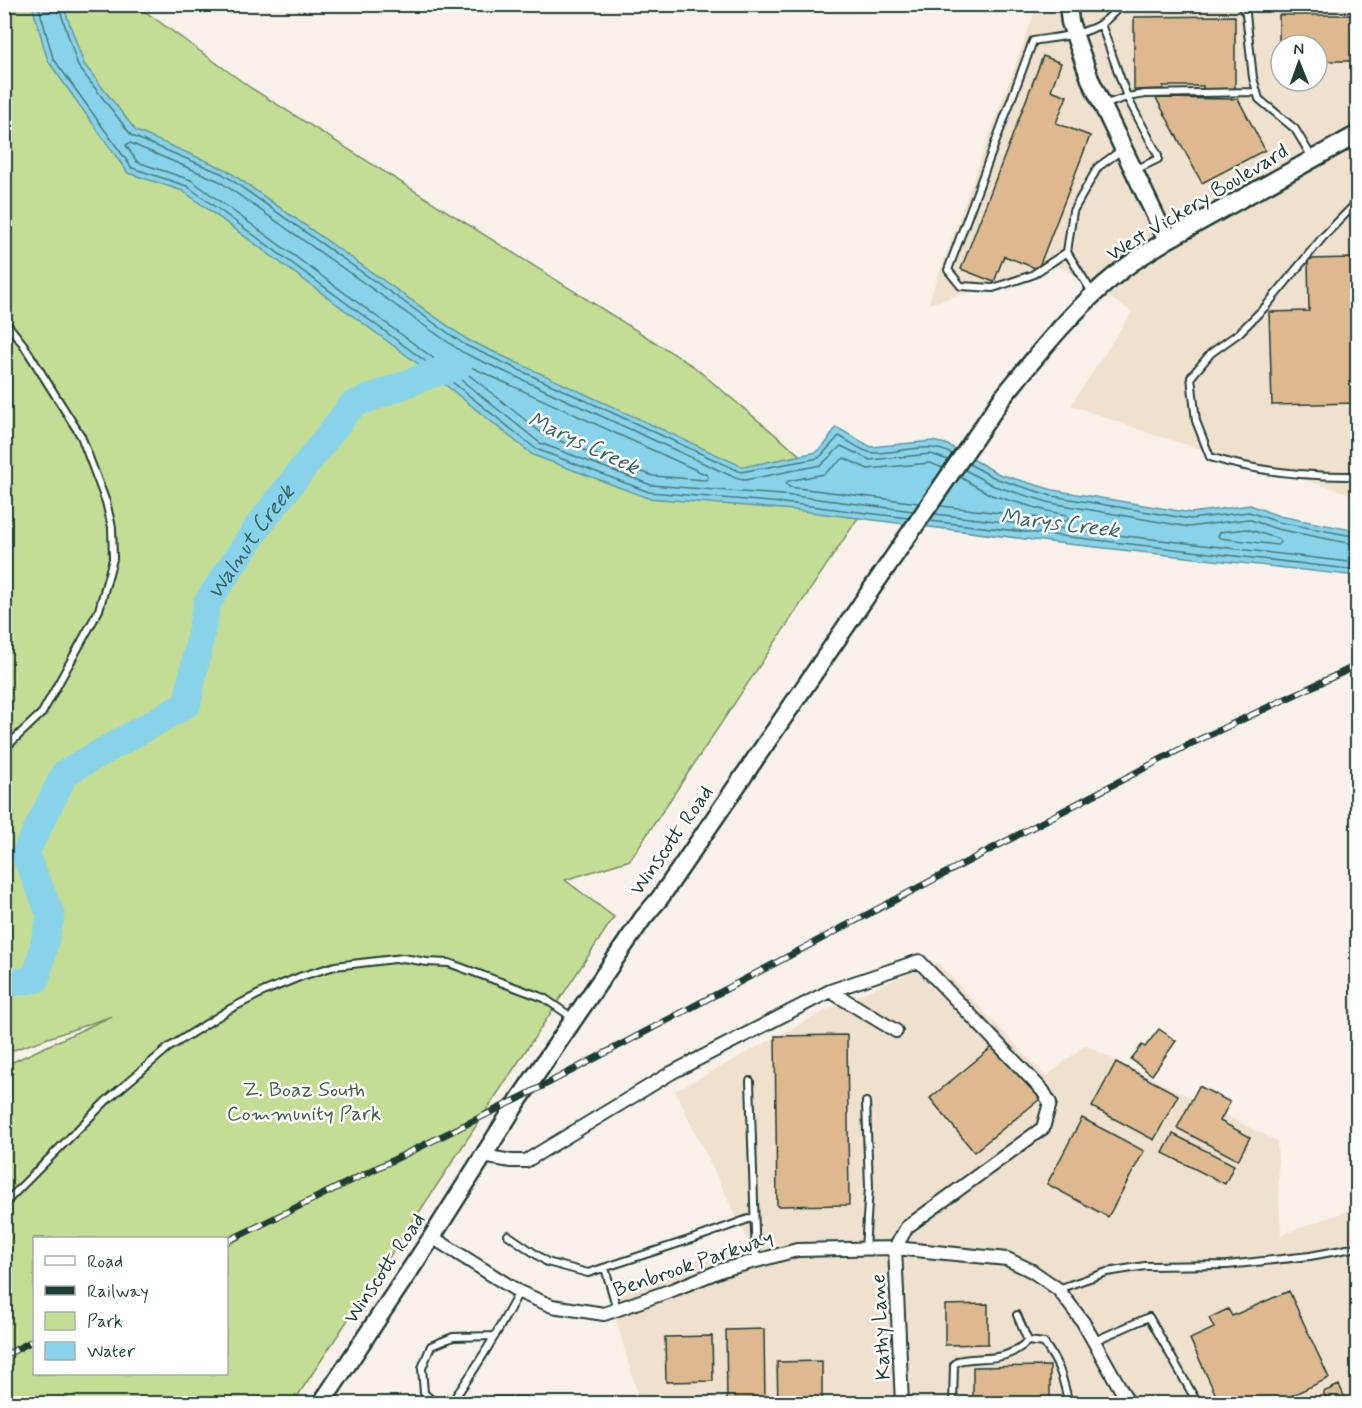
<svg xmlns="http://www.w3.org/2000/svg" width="1362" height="1408" font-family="Mynerve,sans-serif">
  <rect width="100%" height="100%" fill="#f8f1e9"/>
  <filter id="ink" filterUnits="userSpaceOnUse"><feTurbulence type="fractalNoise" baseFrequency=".0167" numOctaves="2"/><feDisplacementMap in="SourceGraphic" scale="12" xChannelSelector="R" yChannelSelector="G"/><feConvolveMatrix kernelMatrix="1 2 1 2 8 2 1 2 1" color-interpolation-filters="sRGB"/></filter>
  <g filter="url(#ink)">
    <path fill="#f0e0ce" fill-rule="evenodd" d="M1037 5H1357V496L1154 435 1071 405 1132 312 1059 266 928 304ZM1281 45H1317V81H1281Z
      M938 963 1046 1077 1085 1045 1277 1141 1281 1235 1357 1207V1403H640L607 1287 749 1243 675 1091 834 1006 910 973Z"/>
    <path fill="#c4dd94" stroke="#728d64" stroke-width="1.5" fill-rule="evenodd" d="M5 5H136L251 88 693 366 864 509 630 860 565 880 614 917 293 1403H5L4 1066 112 1016 5 1053ZM34 1238H226V1374H34Z"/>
    <path fill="#89d3ea" stroke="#5f97a1" stroke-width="1.5" d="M32 5H63L84 64 136 131 225 169 468 340 743 467 817 452 827 442 836 427 871 447 932 441 946 444 999 474 1053 490 1191 513 1250 505 1279 516 1357 531V576L1050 542 794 510 648 498 533 455 432 374 183 191 128 173 48 61Z"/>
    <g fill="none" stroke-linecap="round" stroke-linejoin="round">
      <path stroke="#49797d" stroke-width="1.5" d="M38 4 53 58 132 168 187 186 436 369 536 449 649 492 794 504 908 518
        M58 4 78 66 132 136 223 174 465 345 741 472 819 458 839 436C849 441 862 452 873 453 900 454 927 440 952 454
        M460 362 707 475 708 479 705 480 653 476 544 435 459 367 458 364Z
        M969 464 997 479 1052 496 1190 519 1249 512 1278 522 1358 537
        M965 470 994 486 1051 503 1189 527 1248 519 1277 529 1358 545
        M919 503 789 487 786 483 788 481 824 474 844 458 868 469 930 463 943 468
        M941 506 1066 521 1069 519 1067 515 1047 511 991 495 960 477
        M913 511 795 496 651 485 540 443 440 363 191 180 137 162 126 145 130 143 219 181 462 352 738 479 745 480 821 465 841 446 870 460 931 454 948 460
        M935 514 1358 563
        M930 521 1358 570
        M1247 529 1279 539 1280 543 1277 545 1220 538 1218 536 1220 532Z"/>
      <path stroke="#89d3ea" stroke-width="28" id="s1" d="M4 984 36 979 51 915 25 854 65 773 187 704 207 603 259 525 352 405 432 374 458 366"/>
    </g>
    <path fill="#deb98f" stroke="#1f3d34" stroke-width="1.5" d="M1279 15H1358V61H1317V45H1281V61H1279Z
      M1235 16V89H1203V86H1163V89L1134 90V17Z
      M1043 56 1061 63 1051 90 1067 96 1056 123 1090 136 1038 269 1004 256 994 282 961 269Z
      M1156 98 1238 99 1265 150 1202 183Z
      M1352 258 1354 331H1358L1356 427V403L1272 405 1269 312 1309 311 1308 259Z
      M1159 1029 1176 1041 1152 1075 1131 1059 1142 1045 1145 1047Z
      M847 1035 849 1205 777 1206 775 1036Z
      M996 1044 1040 1099 974 1152 930 1098Z
      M1116 1062 1178 1095 1154 1140 1092 1107Z
      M1199 1086 1230 1102 1220 1121 1250 1137 1238 1160 1177 1128Z
      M1082 1118 1144 1151 1108 1217 1047 1184Z
      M1173 1134 1234 1165 1225 1184 1163 1153Z
      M1289 1291 1329 1378 1274 1404H1220L1190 1339 1214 1328 1209 1318 1228 1309 1232 1316Z
      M988 1304V1344L945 1345V1305Z
      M764 1329 765 1404H727L726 1330Z
      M712 1336 713 1381 666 1382 665 1337Z
      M822 1361V1404H778L777 1362Z
      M1050 1366V1404H973V1367Z
      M1339 1385 1348 1404H1329L1323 1392Z
      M480 1397H527V1404H480Z"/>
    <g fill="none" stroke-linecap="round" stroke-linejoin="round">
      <defs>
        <path id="lane" d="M1240 4 1246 14 1253 78 1259 99 1295 129 1313 159
          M1101 24 1127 97 1158 155V159L1135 170
          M1103 105 1127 97 1145 94 1256 92
          M1358 201 1323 237 1266 306 1239 333 1211 353 1191 377 1196 421 1210 457C1258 472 1307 477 1358 476
          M1067 252 1032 275 993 288 961 286 948 270 1033 41C1055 37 1083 36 1102 23 1111 17 1115 9 1125 4
          M1093 294 1067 252 1073 211 1098 167 1123 149
          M4 320 23 344 81 436 106 502 112 527 113 559 99 610 42 713 4 749
          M750 1081 756 1261
          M4 1204 106 1101 168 1048 230 1009 265 991 302 976 335 966 403 958 427 962 449 963 544 998 573 1018
          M508 1235 547 1262 588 1273 704 1235 754 1217
          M865 1249 869 1187 866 1102
          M605 1268 617 1309
          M1058 1289 1107 1272 1145 1266 1227 1265 1310 1256 1358 1247
          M1028 1341 1044 1343C1061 1367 1062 1376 1069 1404
          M1094 1341 1149 1317 1198 1404
          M436 1404 424 1393 422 1368 431 1346 453 1337 495 1336
          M440 1404 453 1400C478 1366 499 1330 519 1292
          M953 1404 954 1365 958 1361C989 1355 1002 1364 1028 1341L1017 1315"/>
        <path id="street" d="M830 991 919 961 1043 1091 1050 1103 1043 1128 907 1227 895 1248 902 1404
          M483 1156 511 1161H526L671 1073 830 991 896 1031
          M432 1237 519 1292 552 1306 604 1314 675 1289 722 1270 797 1250 895 1248 1007 1259 1032 1271 1058 1289 1083 1322 1129 1404"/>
        <path id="secondary" d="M1068 4 1070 22 1090 79 1167 240
          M321 1404 432 1237 520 1098 643 918 660 898 1003 397C1038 354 1073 309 1117 274 1132 261 1150 251 1167 240L1358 134"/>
      </defs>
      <use href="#lane" stroke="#1f3d34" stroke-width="10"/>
      <use href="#street" stroke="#1f3d34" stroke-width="16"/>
      <use href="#secondary" stroke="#1f3d34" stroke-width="21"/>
      <use href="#lane" stroke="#fff" stroke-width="6"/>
      <use href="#street" stroke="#fff" stroke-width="12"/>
      <use href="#secondary" stroke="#fff" stroke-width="16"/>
      <defs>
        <path id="rail" d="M226 1242 520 1098 1190 744 1358 665
          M4 1356 34 1340"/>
      </defs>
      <use href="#rail" stroke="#1f3d34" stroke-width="7"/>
      <use href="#rail" stroke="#fff" stroke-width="4.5" stroke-dasharray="14" stroke-linecap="butt"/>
    </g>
  </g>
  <g text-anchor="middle" stroke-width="5" stroke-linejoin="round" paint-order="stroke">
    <g font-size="21" fill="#1f3d34" stroke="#fff">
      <text transform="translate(1197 202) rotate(-31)" y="7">West Vickery Boulevard</text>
      <text transform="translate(671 840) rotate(-55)" y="7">Winscott Road</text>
      <text transform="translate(693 1263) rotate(-19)" y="7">Benbrook Parkway</text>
      <text transform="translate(384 1268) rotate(-56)" y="7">Winscott Road</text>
      <text transform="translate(880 1327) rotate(-93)" y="7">Kathy Lane</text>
    </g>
    <g font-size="21" fill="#405d47" stroke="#fff">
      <text x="304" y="1096">Z. Boaz South<tspan x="304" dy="24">Community Park</tspan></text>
    </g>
    <g font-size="22" font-style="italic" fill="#3a6262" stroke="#fff">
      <text transform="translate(584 442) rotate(25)" y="8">Marys Creek</text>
      <text transform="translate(1060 522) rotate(7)" y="8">Marys Creek</text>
      <text dy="8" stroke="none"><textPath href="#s1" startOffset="573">Walnut Creek</textPath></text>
    </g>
  </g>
  <rect width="1362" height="1408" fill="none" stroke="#fff" stroke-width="24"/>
  <rect x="12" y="12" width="1338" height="1384" fill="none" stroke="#1f3d34" stroke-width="2" filter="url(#ink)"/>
  <rect x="33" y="1237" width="195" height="138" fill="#ffffff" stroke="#a5b1ae" stroke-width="1.5"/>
  <rect x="45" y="1256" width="30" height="9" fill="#ffffff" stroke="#a5b1ae" stroke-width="1.5"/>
  <text x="87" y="1267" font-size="18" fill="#1f3d34">Road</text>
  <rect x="45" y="1286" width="30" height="9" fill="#1f3d34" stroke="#a5b1ae" stroke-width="1.5"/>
  <text x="87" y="1297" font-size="18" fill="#1f3d34">Railway</text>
  <rect x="45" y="1312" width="30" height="18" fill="#c4dd94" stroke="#a5b1ae" stroke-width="1.5"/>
  <text x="87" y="1327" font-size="18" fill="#1f3d34">Park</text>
  <rect x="45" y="1342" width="30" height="18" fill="#89d3ea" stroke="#a5b1ae" stroke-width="1.5"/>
  <text x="87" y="1357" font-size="18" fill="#1f3d34">Water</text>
  <g transform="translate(1299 63) rotate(359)"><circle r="28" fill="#ffffff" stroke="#a5b1ae" stroke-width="1.5"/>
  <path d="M0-4.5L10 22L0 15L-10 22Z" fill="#1f3d34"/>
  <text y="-9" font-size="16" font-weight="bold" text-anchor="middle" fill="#1f3d34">N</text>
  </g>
</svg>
